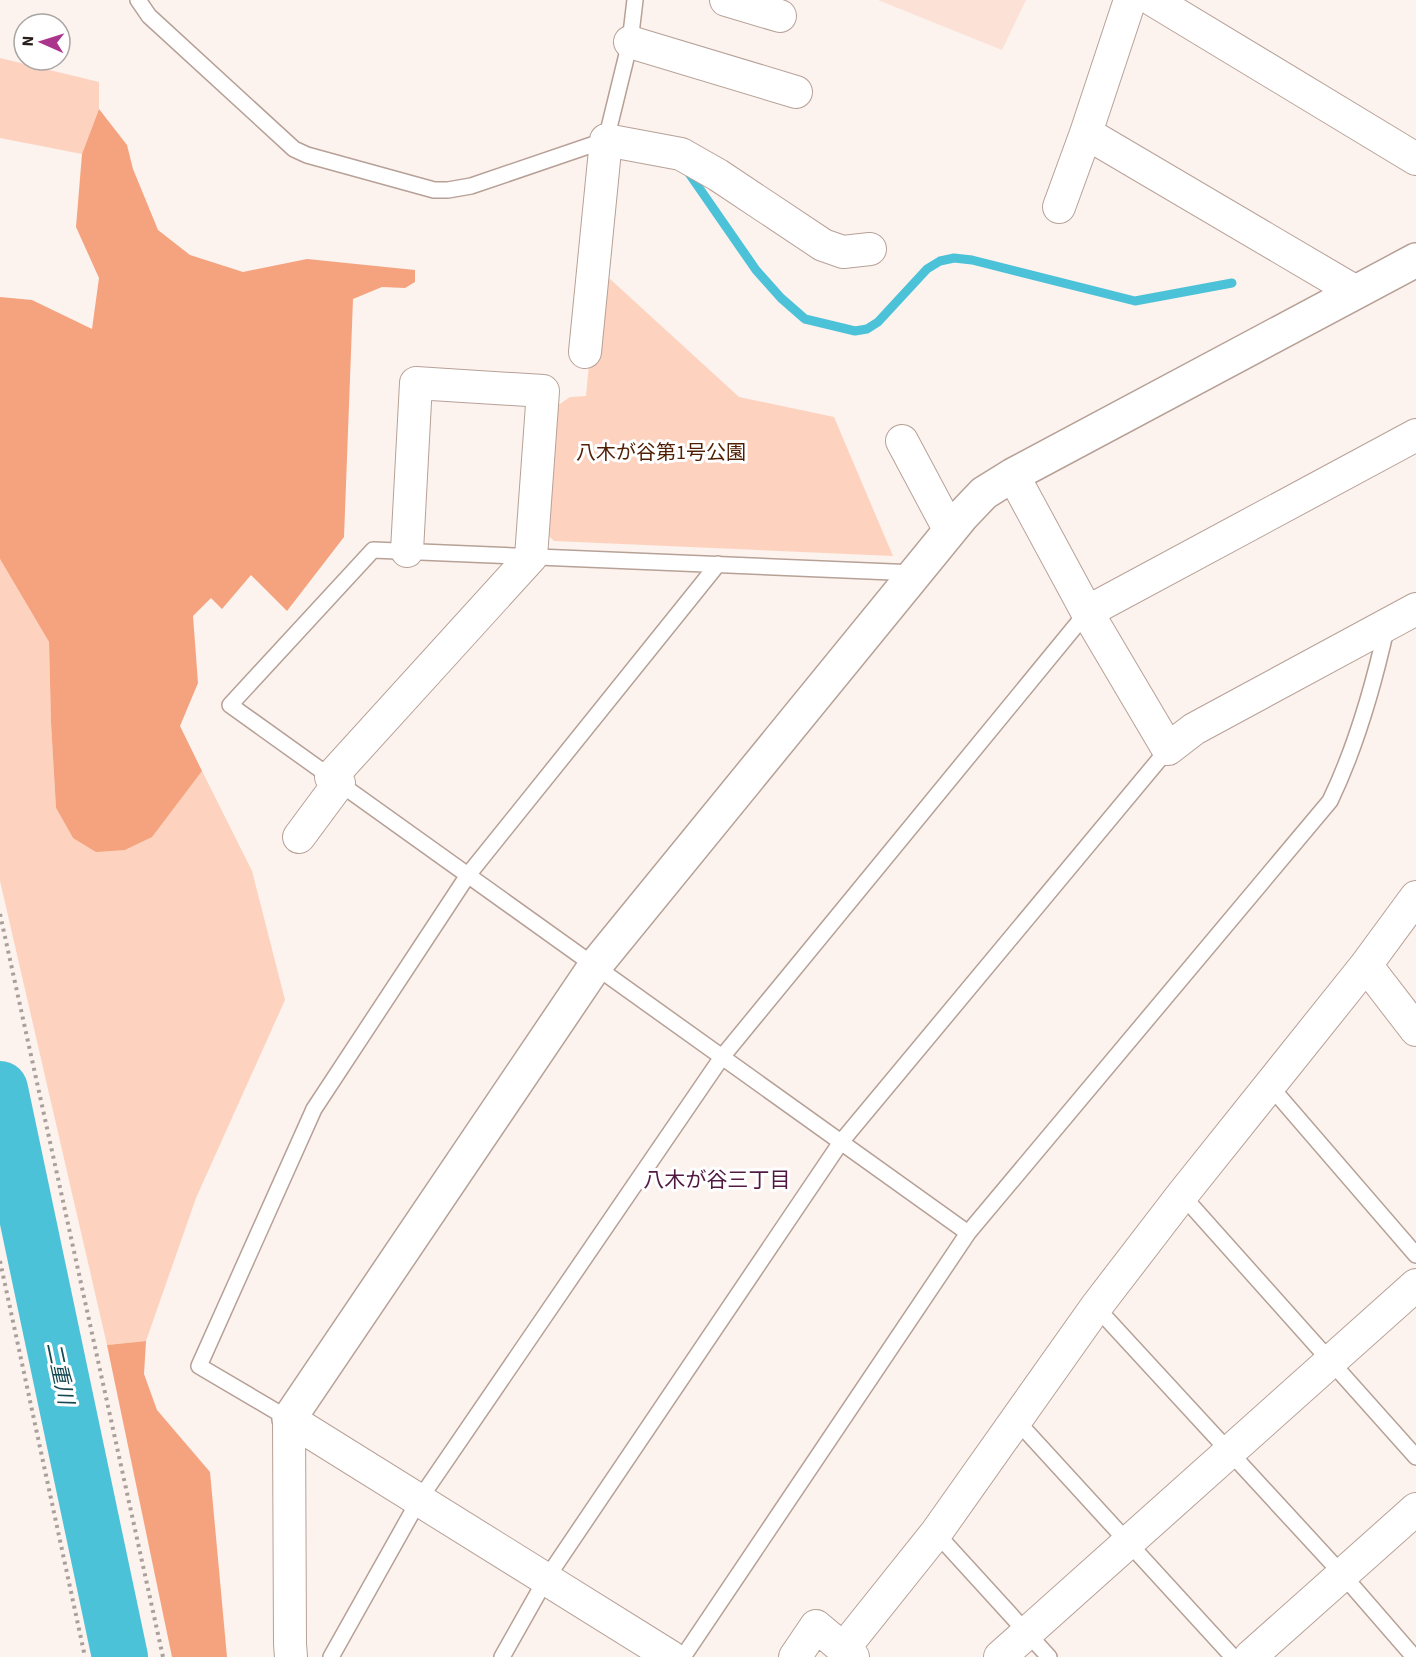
<svg xmlns="http://www.w3.org/2000/svg" width="1416" height="1657" font-family="'Source Sans 3','Noto Sans JP',sans-serif">
  <rect width="100%" height="100%" fill="#fcf2ee"/>
  <path fill="#fbe1d6" d="M878 0H1026L1002 50Z"/>
  <path fill="#fdd3c0" d="M0 58 99 82V109L82 154 0 138Z
    M598 268 739 397 834 417 893 556 554 541 547 534 554 408 570 397 586 396Z
    M0 559 49 642 51 723 56 808 73 838 125 850 151 837 202 771 252 871 285 1000 196 1198 146 1341 107 1345 0 881Z"/>
  <path fill="#f4a37e" d="M99 109 127 145 133 169 158 230 190 255 243 272 307 259 415 270V282L405 288 382 287 353 299 344 537 287 611 251 575 222 609 211 598 193 616 198 683 180 726 202 771 152 837 125 850 96 852 73 838 56 808 51 723 49 642 0 559V297L32 300 92 329 99 278 76 227 82 154Z
    M146 1341 144 1374 157 1410 210 1472 227 1657H172L107 1345Z"/>
  <g fill="none" stroke-linecap="round" stroke-linejoin="round">
    <path stroke="#4cc2d8" stroke-width="9" d="M686 169 756 270 781 298 805 319 855 331 867 329 878 322 927 269 940 261 954 258 972 260 1135 301 1232 283"/>
    <path stroke="#4cc2d8" stroke-width="56" d="M0 1089 120 1657"/>
    <defs>
      <path id="lane" d="M138 0 149 16 294 149 307 155 434 190H448L471 186 606 140 630 42 635 0
        M916 573 373 550 230 705 968 1233
        M1270 1086 1416 1255
        M1182 1195 1416 1457
        M1096 1307 1342 1574 1414 1657
        M289 1419 199 1366 314 1109 468 875 718 564
        M1016 1420 1233 1657
        M936 1533 1049 1657
        M331 1657 419 1500 722 1057 1087 612
        M502 1657 546 1579 841 1142 1168 749
        M683 1657 968 1233 1330 801C1356 747 1374 684 1387 625"/>
      <path id="street" d="M726 0 780 16
        M1130 0 1086 133 1356 292
        M1153 0 1416 159
        M630 42 796 92
        M1059 207 1086 133
        M585 352 606 140 681 154 718 175 823 245 843 252 870 249
        M902 441 950 531
        M1013 475 1087 612 1168 749 1194 729 1416 609
        M1087 612 1416 435
        M331 777 531 557 543 391 416 383 407 551
        M299 837 339 783
        M1366 965 1416 1030
        M289 1419 671 1657
        M289 1419 290 1644 291 1657
        M844 1648 936 1533 1096 1307 1182 1195 1366 965 1416 897
        M795 1657 816 1626 853 1657
        M1000 1657 1416 1285
        M1250 1657 1416 1509"/>
      <path id="secondary" d="M289 1419 595 966 962 516 984 493 1013 475 1416 260"/>
    </defs>
    <use href="#lane" stroke="#b7a197" stroke-width="18"/>
    <use href="#street" stroke="#b7a197" stroke-width="34"/>
    <use href="#secondary" stroke="#b7a197" stroke-width="36"/>
    <path stroke="#a9a09c" stroke-width="4" stroke-dasharray="3 4.5" stroke-linecap="butt" d="M0 914 163 1657
      M0 1261 85 1657"/>
    <use href="#lane" stroke="#fff" stroke-width="15"/>
    <use href="#street" stroke="#fff" stroke-width="32"/>
    <use href="#secondary" stroke="#fff" stroke-width="33"/>
  </g>
  <g text-anchor="middle" stroke-width="6" stroke-linejoin="round" paint-order="stroke">
    <g font-size="20" fill="#501f03" stroke="#fff">
      <text x="661" y="459">八木が谷第1号公園</text>
    </g>
    <g font-size="21" fill="#511842" stroke="#fff">
      <text x="717" y="1187">八木が谷三丁目</text>
    </g>
    <g font-size="21" font-style="italic" fill="#154952" stroke="#fff">
      <text transform="translate(60 1373) rotate(78)" y="7">二重川</text>
    </g>
  </g>
  <g transform="translate(42 42) rotate(273)"><circle r="28" fill="#ffffff" stroke="#a8a5a3" stroke-width="1.5"/>
  <path d="M0-4.5L10 22L0 15L-10 22Z" fill="#ab358c"/>
  <text y="-9" font-size="16" font-weight="bold" text-anchor="middle" fill="#261e1a">N</text>
  </g>
</svg>
